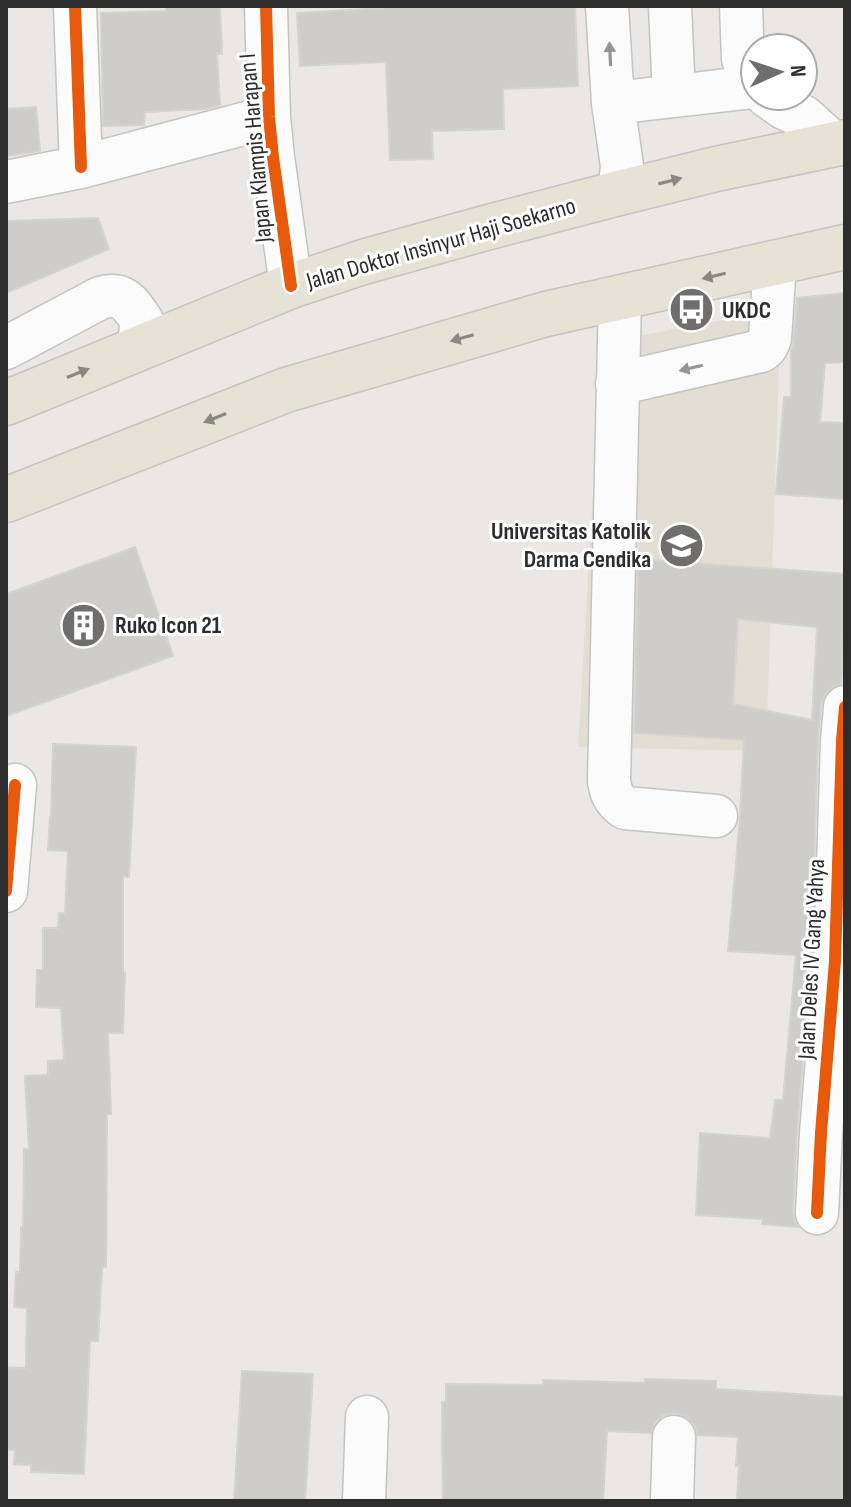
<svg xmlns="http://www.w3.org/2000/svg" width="851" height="1507" font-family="'Sofia Sans Condensed',sans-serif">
  <rect width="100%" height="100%" fill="#eae7e4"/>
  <path fill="#e3ded3" d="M781 309 766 751 578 747 602 343Z"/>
  <path fill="#cfcdca" stroke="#d5d3d0" stroke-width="2" fill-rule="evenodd" d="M166 6H220L222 54H217L220 105 206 109 145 112 144 125 103 126 101 13 166 11Z
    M384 6H575L578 86 503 89 504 129 432 131 433 159 390 160 386 62 300 66 297 13 384 8Z
    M36 107 40 151 6 156V109Z
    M98 218 109 249 6 293V221Z
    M845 293V362L825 363 820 422 845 423V499L776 494 784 397H791V351L793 346 797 298Z
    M135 547 173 656 6 716V594Z
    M638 559 845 574V617L841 684 834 686 825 694 821 705 818 739 811 960 797 1132 793 1212 795 1223 798 1227 762 1224 763 1219 696 1215 700 1133 770 1138 775 1100H783L796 955 728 951 740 817 744 740 634 733ZM738 619 817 627 812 720 733 704Z
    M53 744 136 747 129 877 123 876V973H125L123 1033H108L111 1114H107L106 1267H102L98 1341H90L84 1474 31 1472V1465L14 1464 15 1450 6 1449V1367L26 1368 27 1308 14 1307 16 1272H20L21 1227H23L24 1149H29L25 1076 48 1075V1061L64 1060 61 1008 36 1007 37 970H43V928H58L59 913H65L68 851 48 850 50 817H51Z
    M242 1371 313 1374 305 1501H234Z
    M645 1379 716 1381V1389L845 1397V1501H737L739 1466H736L738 1437 697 1435 695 1425 687 1417 674 1413 662 1416 654 1424 651 1433 607 1431 603 1501H443L442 1402H446V1384L543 1385V1380L645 1383Z"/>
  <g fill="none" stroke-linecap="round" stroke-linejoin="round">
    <defs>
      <path id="minor" d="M75 6 81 167
        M266 6 269 117 273 157 291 286
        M607 6 613 103 622 166 619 193
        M670 6 674 96
        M741 6 743 59 755 88
        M767 96 784 108 804 117 834 144
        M613 103 754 87
        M6 182 81 167 269 117
        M620 297 609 781C611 794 614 800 625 808L716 816
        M6 348 100 298C123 291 130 303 142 321L138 349
        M617 384 761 351 766 347 770 339 775 262
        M6 891 15 785
        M817 1213 821 1133 835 961 842 741 845 707
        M364 1501 367 1417
        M672 1501 674 1437"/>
      <path id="major" d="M6 403 291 286 363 262 489 227 619 193 716 169 845 142
        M6 500 286 390 546 314 845 247"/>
    </defs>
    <use href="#minor" stroke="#c4c4c3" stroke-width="45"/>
    <use href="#major" stroke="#c6c4c3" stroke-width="47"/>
    <use href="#minor" stroke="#fcfbfb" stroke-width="42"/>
    <use href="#major" stroke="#e6e2d6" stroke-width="44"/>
    <defs>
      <path id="cycleway" d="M75 6 81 167
        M266 6 269 117 273 157 291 286
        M6 891 15 785
        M817 1213 821 1133 835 961 842 741 845 707"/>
    </defs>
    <use href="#cycleway" stroke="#fff" stroke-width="17"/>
    <use href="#cycleway" stroke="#e8590c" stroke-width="12"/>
  </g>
  <defs><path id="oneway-solid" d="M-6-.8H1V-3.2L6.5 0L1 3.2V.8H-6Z" transform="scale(2)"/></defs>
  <g fill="#949494">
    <use href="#oneway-solid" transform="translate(610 54) rotate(-93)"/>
    <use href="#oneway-solid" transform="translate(691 368) rotate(167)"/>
  </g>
  <g fill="#8a8882">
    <use href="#oneway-solid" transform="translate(670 181) rotate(-14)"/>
    <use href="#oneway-solid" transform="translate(714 276) rotate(167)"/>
    <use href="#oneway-solid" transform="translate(462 338) rotate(164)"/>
    <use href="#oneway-solid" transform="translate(78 373) rotate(-22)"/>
    <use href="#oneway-solid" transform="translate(215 418) rotate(158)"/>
  </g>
  <defs>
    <symbol id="bus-disc" viewBox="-11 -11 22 22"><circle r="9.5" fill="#6f6e6d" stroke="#fff"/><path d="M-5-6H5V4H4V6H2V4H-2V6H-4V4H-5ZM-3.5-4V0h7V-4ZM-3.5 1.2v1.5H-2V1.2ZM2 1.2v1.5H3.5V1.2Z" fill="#fff"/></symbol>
    <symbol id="university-disc" viewBox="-11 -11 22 22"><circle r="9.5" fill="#6f6e6d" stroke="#fff"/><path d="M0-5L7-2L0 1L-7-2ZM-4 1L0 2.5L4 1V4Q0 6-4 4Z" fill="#fff"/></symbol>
    <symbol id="building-disc" viewBox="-11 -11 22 22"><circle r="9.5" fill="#6f6e6d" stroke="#fff"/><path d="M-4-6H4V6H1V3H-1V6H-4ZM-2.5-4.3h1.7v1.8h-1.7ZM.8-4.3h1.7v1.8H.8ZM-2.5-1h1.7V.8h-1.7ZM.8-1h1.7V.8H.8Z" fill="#fff"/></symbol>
  </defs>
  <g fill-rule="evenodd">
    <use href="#bus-disc" x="666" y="284" width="51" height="51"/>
    <use href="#university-disc" x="656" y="520" width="51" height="51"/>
    <use href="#building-disc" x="58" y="600" width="51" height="51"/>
  </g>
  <g text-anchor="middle" stroke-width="6" stroke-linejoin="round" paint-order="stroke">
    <g font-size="24" fill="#2d2d2d" stroke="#fff">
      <text transform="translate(255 148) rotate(-95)" y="8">Japan Klampis Harapan I</text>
      <text transform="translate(441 243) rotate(-16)" y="8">Jalan Doktor Insinyur Haji Soekarno</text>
      <text transform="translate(811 959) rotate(-87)" y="8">Jalan Deles IV Gang Yahya</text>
    </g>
    <g font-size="24" font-weight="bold" fill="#2d2d2d" stroke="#fff" text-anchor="start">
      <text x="722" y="318">UKDC</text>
      <text x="651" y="539" text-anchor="end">Universitas Katolik<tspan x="651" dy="28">Darma Cendika</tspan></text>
      <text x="115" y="633">Ruko Icon 21</text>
    </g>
  </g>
  <rect width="851" height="1507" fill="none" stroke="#2d2d2d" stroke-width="16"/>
  <g transform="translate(779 72) rotate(87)"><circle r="38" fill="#ffffff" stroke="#ababab" stroke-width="2"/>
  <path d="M0-6L14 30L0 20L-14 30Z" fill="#6f6e6d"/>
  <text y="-12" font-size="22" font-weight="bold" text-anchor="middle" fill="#2d2d2d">N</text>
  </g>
</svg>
